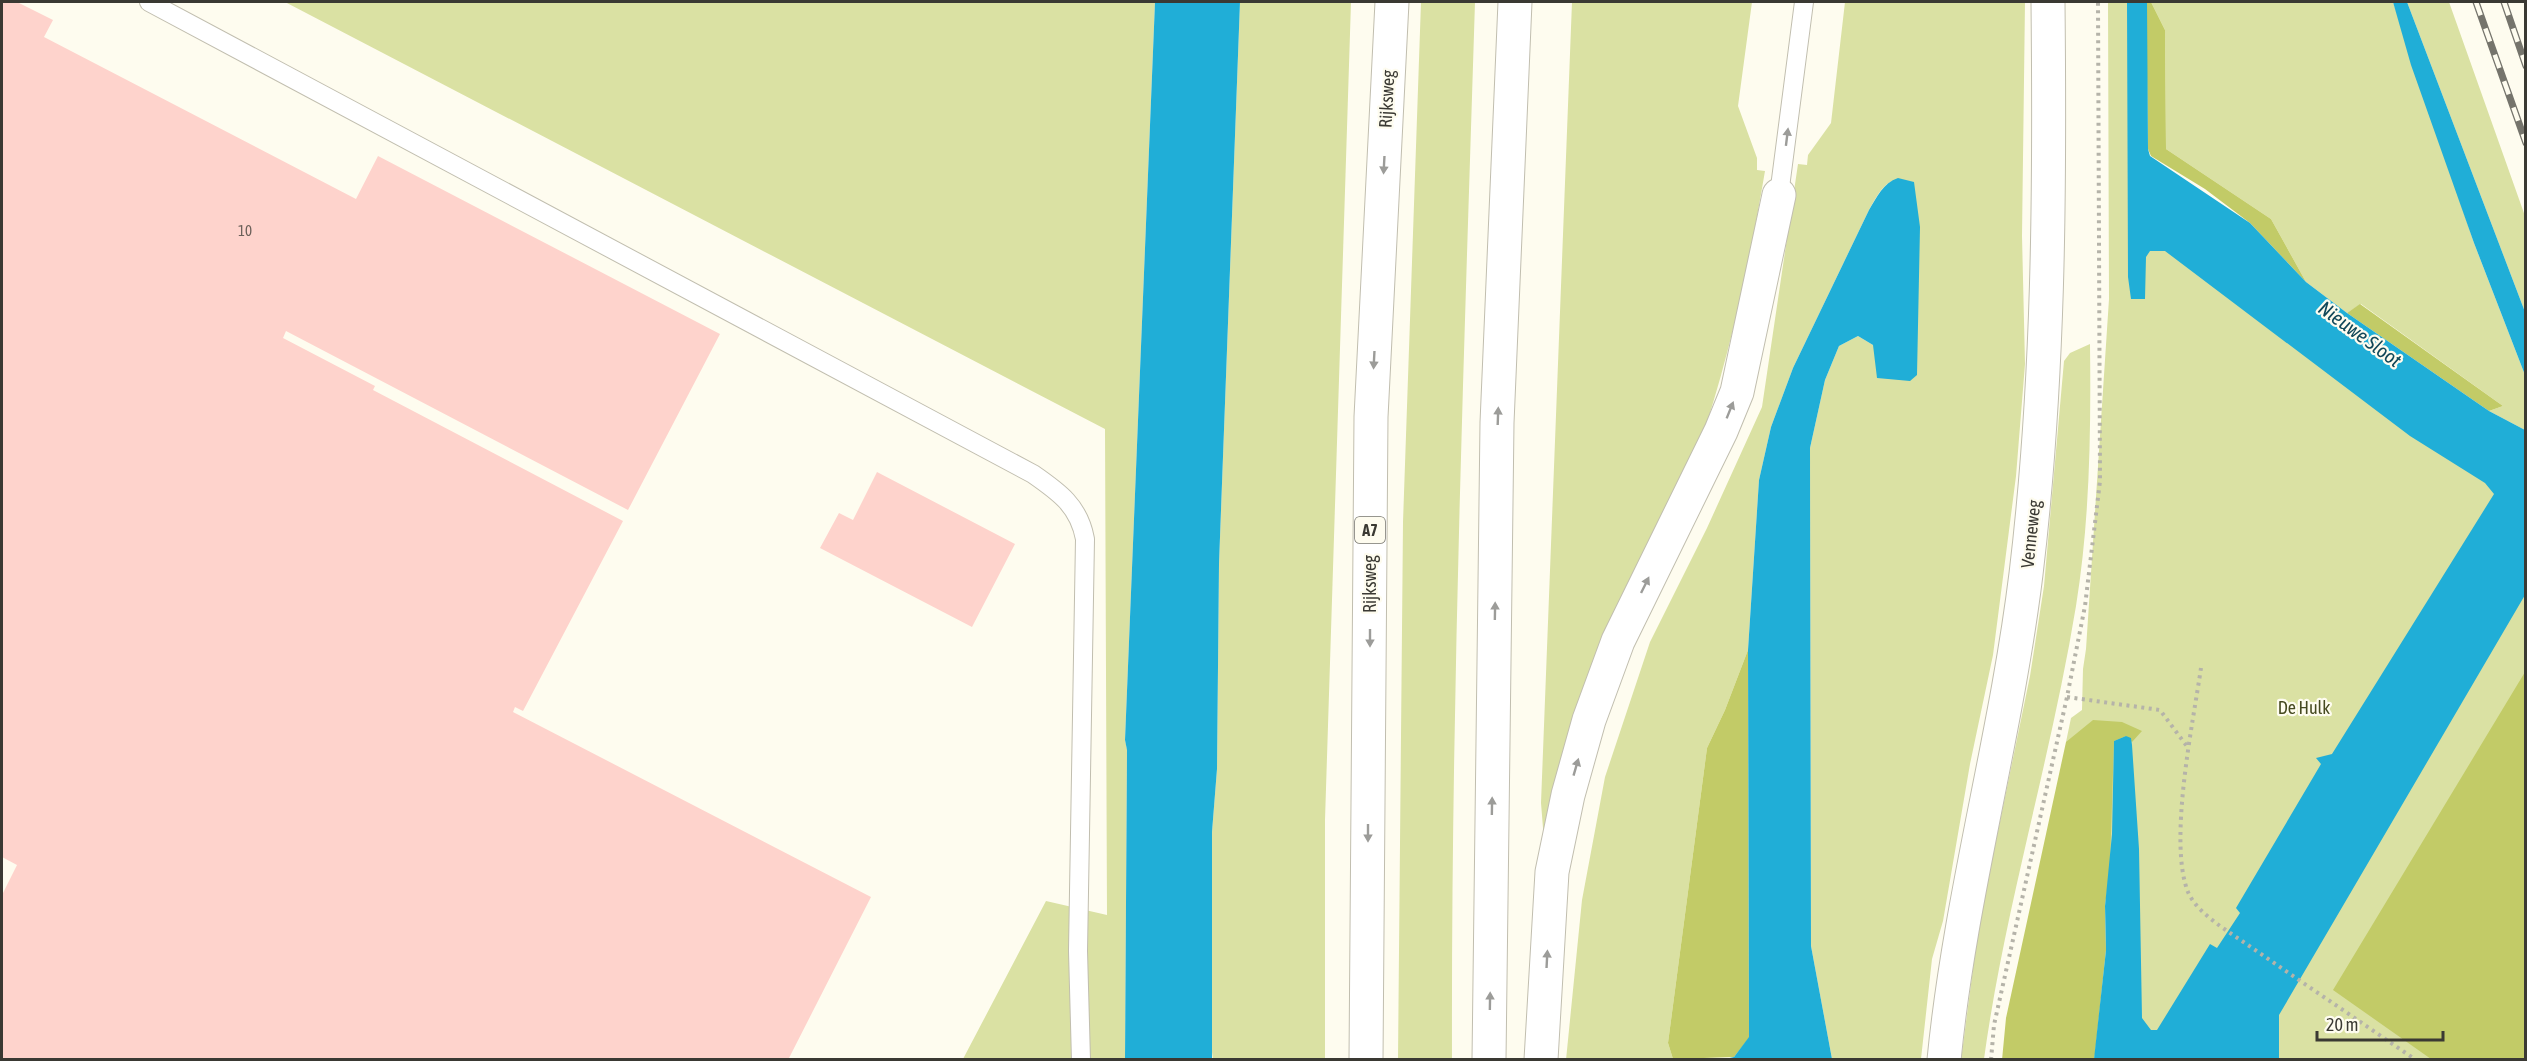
<svg xmlns="http://www.w3.org/2000/svg" width="2527" height="1061" font-family="'Asap Condensed',sans-serif">
  <rect width="100%" height="100%" fill="#fefcef"/>
  <path fill="#dae1a3" d="M285 2H1155L1125 740 1127 749 1125 1059H963L1046 901 1107 915 1105 429Z
    M1240 2H1351L1325 820V1059L1213 1060 1211 1044 1212 832 1217 769 1219 564Z
    M1421 2H1475C1464 354 1451 707 1452 1060L1398 1059 1403 522Z
    M1572 2H1752L1738 106 1757 158V170L1765 171C1749 266 1729 359 1698 450L1545 853 1541 803Z
    M1845 2H2025L2022 236 2025 364 2016 476 1993 655 1970 764 1943 921 1932 959 1921 1059H1832L1811 946 1810 448 1825 380 1839 346 1858 336 1873 345 1906 181C1887 174 1877 196 1869 210L1793 368 1771 427 1759 480 1748 650 1725 710 1707 748 1668 1043 1673 1059 1566 1060 1582 900 1605 777 1650 642 1707 528 1762 407 1798 164 1807 165 1808 155 1831 123Z
    M2108 2H2128V245L2153 226 2525 438V1059H2148L2066 742 2071 718 2082 710 2083 669 2086 649 2109 299Z
    M2151 2H2393L2474 243 2525 375V430L2489 411 2503 406 2361 304 2347 313 2306 282 2271 219 2166 149 2165 30Z
    M2407 2H2449L2525 216V312Z
    M2090 344C2091 432 2090 519 2076 606 2051 759 2005 906 1984 1059L1961 1060 1979 923 2030 676 2044 586 2064 361 2070 353Z"/>
  <path fill="#c2cb67" d="M2146 2H2151L2165 30 2166 149 2271 219 2306 282 2250 223 2205 189 2151 156 2148 149Z
    M2360 304 2503 406 2489 411 2347 313Z
    M1748 650 1749 1038 1734 1057 1673 1059 1668 1043 1707 748 1725 710Z
    M2525 672V1059H2431L2333 990Z
    M2093 720 2122 722 2142 731 2132 742 2126 736 2114 741 2110 866 2105 906 2106 950 2095 1054 2094 1059 2002 1060 2006 1018 2066 742Z"/>
  <path fill="#20aed7" d="M1155 2H1240L1219 564 1217 769 1212 832V1059H1125L1127 750 1125 740Z
    M2127 2H2147L2148 149 2150 156 2250 223 2306 282 2347 313 2489 411 2525 430V595L2279 1015V1059H2094L2106 950 2105 906 2112 834 2114 741 2126 736 2131 738 2132 745 2139 849 2142 1018 2151 1030H2157L2210 944 2217 948 2240 913 2236 908 2321 764 2316 758 2332 754 2494 494 2485 483 2410 436 2165 251H2150L2146 257 2145 299H2131L2128 277Z
    M2393 2H2407L2525 312V375L2474 243 2411 65Z
    M1898 178 1914 182 1920 227 1917 375 1910 381 1877 378 1873 345 1858 336 1839 346 1825 380 1810 448 1811 946 1832 1059H1725L1734 1057 1749 1037 1748 650 1759 480 1771 427 1793 368 1869 210C1877 197 1883 183 1898 178Z"/>
  <path fill="#fed3cc" d="M2 2H17L53 20 44 37 356 199 378 156 720 334 628 510 286 331 283 338 375 386 373 390 623 521 523 711 515 707 513 712 871 897 788 1060H2V895L17 865 2 857Z
    M877 472 1015 544 972 627 820 548 839 513 853 520Z"/>
  <g fill="none" stroke-linecap="round" stroke-linejoin="round">
    <defs>
      <path id="lane" d="M149 2 1033 474C1059 492 1079 506 1085 539L1078 951 1081 1060
        M1779 195 1804 2"/>
      <path id="secondary" d="M1944 1060C1960 896 2006 737 2026 574 2049 383 2050 193 2048 2"/>
      <path id="highway" d="M1366 1060 1371 417 1392 2
        M1489 1060 1497 423 1515 2
        M1541 1060 1552 872 1568 795 1589 720 1618 641 1721 431 1737 392 1779 195"/>
    </defs>
    <use href="#lane" stroke="#c1beaf" stroke-width="20"/>
    <use href="#secondary" stroke="#c1beaf" stroke-width="35"/>
    <use href="#highway" stroke="#c1beaf" stroke-width="35"/>
    <path stroke="#b5b3a9" stroke-width="4" stroke-dasharray="3 4.5" stroke-linecap="butt" d="M2201 668C2193 723 2168 842 2188 892 2194 906 2208 917 2220 926L2416 1060
      M2067 697 2160 710 2189 749
      M1991 1060 1994 1025 2067 697 2085 606 2100 481 2098 2"/>
    <use href="#lane" stroke="#fff" stroke-width="18"/>
    <use href="#secondary" stroke="#fff" stroke-width="33"/>
    <use href="#highway" stroke="#fff" stroke-width="33"/>
    <defs>
      <path id="rail" d="M2476 2 2526 143
        M2504 2 2526 66"/>
    </defs>
    <use href="#rail" stroke="#75746c" stroke-width="7"/>
    <use href="#rail" stroke="#fefcef" stroke-width="4.5" stroke-dasharray="14" stroke-linecap="butt"/>
  </g>
  <defs><path id="oneway-solid" d="M-6-.8H1V-3.2L6.5 0L1 3.2V.8H-6Z" transform="scale(1.5)"/></defs>
  <g fill="#9c9c99">
    <use href="#oneway-solid" transform="translate(1787 137) rotate(-83)"/>
    <use href="#oneway-solid" transform="translate(1384 165) rotate(93)"/>
    <use href="#oneway-solid" transform="translate(1374 360) rotate(93)"/>
    <use href="#oneway-solid" transform="translate(1730 410) rotate(-68)"/>
    <use href="#oneway-solid" transform="translate(1498 416) rotate(-88)"/>
    <use href="#oneway-solid" transform="translate(1645 585) rotate(-64)"/>
    <use href="#oneway-solid" transform="translate(1495 611) rotate(-89)"/>
    <use href="#oneway-solid" transform="translate(1370 638) rotate(90)"/>
    <use href="#oneway-solid" transform="translate(1576 767) rotate(-74)"/>
    <use href="#oneway-solid" transform="translate(1492 806) rotate(-89)"/>
    <use href="#oneway-solid" transform="translate(1368 833) rotate(90)"/>
    <use href="#oneway-solid" transform="translate(1547 959) rotate(-87)"/>
    <use href="#oneway-solid" transform="translate(1490 1001) rotate(-89)"/>
  </g>
  <g text-anchor="middle" stroke-width="4.5" stroke-linejoin="round" paint-order="stroke">
    <g font-size="15" fill="#6b6059">
      <text x="245" y="236">10</text>
    </g>
    <rect fill="#fefcef" stroke="#75746b" stroke-width="1.5" x="1355" y="517" width="30" height="26" rx="4.5"/>
    <g font-size="16" font-weight="bold" fill="#3a3933">
      <text x="1370" y="536">A7</text>
    </g>
    <g font-size="18" fill="#3a3933" stroke="#fefcef">
      <text transform="translate(1387 99) rotate(-87)" y="6">Rijksweg</text>
      <text transform="translate(2031 534) rotate(-84)" y="6">Venneweg</text>
      <text transform="translate(1370 584) rotate(-90)" y="6">Rijksweg</text>
    </g>
    <g font-size="18" fill="#464a20" stroke="#fefcef">
      <text x="2304" y="714">De Hulk</text>
    </g>
    <g font-size="20" font-style="italic" fill="#114859" stroke="#fefcef">
      <text transform="translate(2360 334) rotate(36)" y="7">Nieuwe Sloot</text>
    </g>
  </g>
  <rect width="2527" height="1061" fill="none" stroke="#3a3933" stroke-width="6"/>
  <path d="M2317 1031v9h126v-9" fill="none" stroke="#3a3933" stroke-width="3"/>
  <text x="2326" y="1031" font-size="18" fill="#3a3933" stroke="#fefcef" stroke-width="4.5" paint-order="stroke">20 m</text>
</svg>
